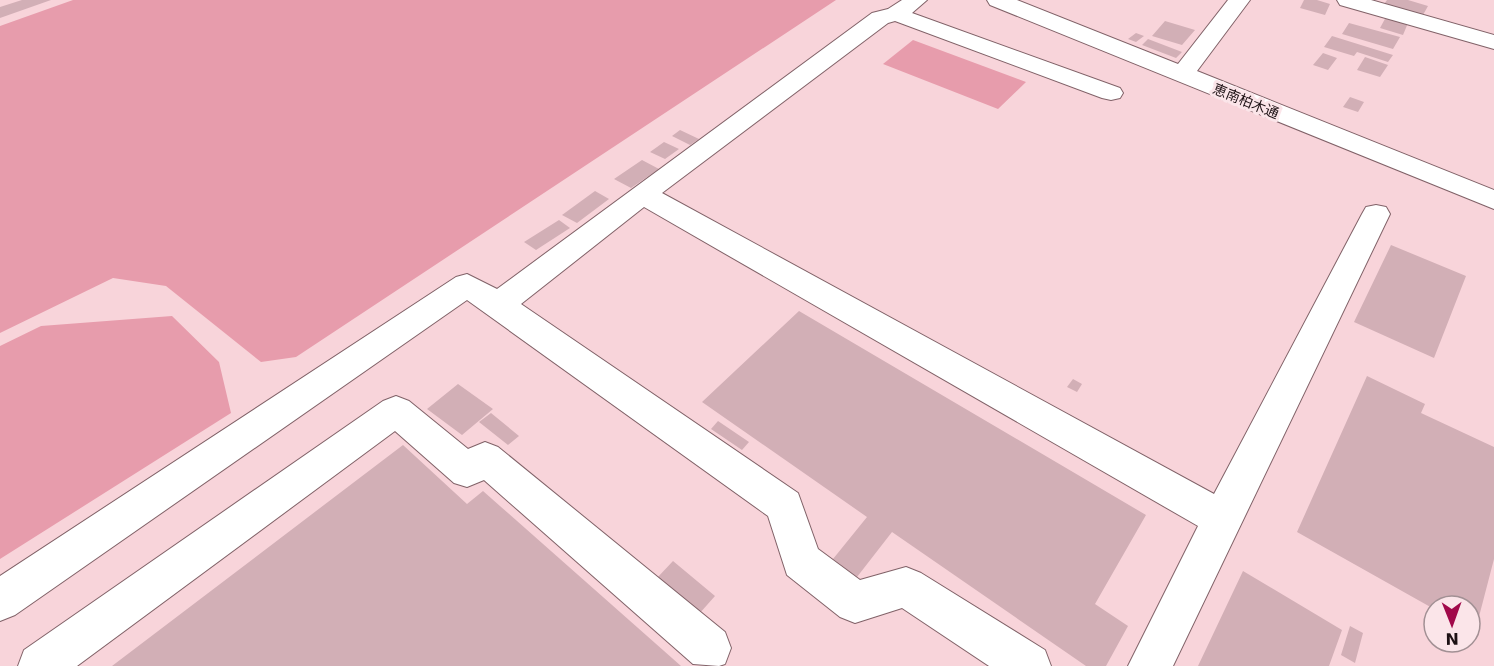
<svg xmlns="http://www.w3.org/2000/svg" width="1494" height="666" font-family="'DejaVu Sans','Noto Sans JP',sans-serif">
  <rect width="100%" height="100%" fill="#f8d4da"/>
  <path fill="#e79cac" d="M73 0H836L296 357 261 362 166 286 113 278 0 333V26Z
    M913 40 1026 82 998 109 883 64Z
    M172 316 219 362 231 413 0 559V346L41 326Z"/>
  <path fill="#d2afb6" d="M22 0H51L0 18V7Z
    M1304 0H1317L1330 4 1325 15 1300 8Z
    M1387 0H1408L1428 6 1423 15 1384 4Z
    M1386 17 1408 23 1403 35 1380 28Z
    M1165 21 1195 30 1182 45 1152 36Z
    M1349 23 1400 37 1393 49 1342 34Z
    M1136 33 1144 36 1136 42 1128 39Z
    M1332 36 1393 55 1388 62 1357 52 1354 56 1324 47Z
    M1148 39 1182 52 1176 58 1142 45Z
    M1323 53 1337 58 1328 70 1313 65Z
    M1365 57 1388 65 1380 77 1357 70Z
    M1350 97 1364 102 1358 112 1343 107Z
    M680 130 699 139 690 145 672 136Z
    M664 142 679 149 665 159 650 152Z
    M642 160 659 169 631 188 614 179Z
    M595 191 609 199 577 223 562 215Z
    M559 220 570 228 536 250 524 242Z
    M1391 245 1466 276 1434 358 1354 322Z
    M799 311 1146 515 1095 604 1128 626 1106 666H1086L892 532 857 577 833 559 867 517 702 402Z
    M1367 376 1425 404 1421 413 1494 447V559L1475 632 1470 629V606H1434V609L1297 532Z
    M1073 379 1082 384 1077 392 1067 387Z
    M458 384 493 409 462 435 427 409Z
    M491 413 519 436 508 445 479 422Z
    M718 421 749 442 742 450 711 429Z
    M403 445 467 504 483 491 681 666H112Z
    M673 561 715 596 699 614 657 578Z
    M1243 571 1342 630 1329 666H1198Z
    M1350 626 1363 633 1355 663 1341 655Z"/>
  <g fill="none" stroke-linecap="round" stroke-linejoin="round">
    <defs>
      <path id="minor" d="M902 0H927L912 13 1120 88 1123 93 1120 98 1111 100 1102 98 895 21 888 23 662 193 1214 494 1362 214 1366 207 1376 205 1386 207 1390 214 1173 666H1128L1198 526 644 207 521 304 798 493 818 549 860 580 906 567 921 573 1045 650 1051 666H989L902 608 855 623 840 617 787 575 768 516 467 300 15 615 0 621V576L456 277 467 274 497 289 872 13 888 9Z
        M987 0H1017L1178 64 1228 0H1250L1197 71 1494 190V209L990 5Z
        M1337 0H1371L1494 35V49L1340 5Z
        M396 396 409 401 468 449 485 442 498 447 725 632 731 648 725 664 719 666 693 664 484 480 467 487 454 483 395 431 77 666H18L24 650 383 401Z"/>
    </defs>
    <use href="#minor" stroke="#816268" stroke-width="2"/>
    <use href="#minor" fill="#fff" fill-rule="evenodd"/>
  </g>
  <g text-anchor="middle" stroke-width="6" stroke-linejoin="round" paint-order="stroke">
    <g font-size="14" fill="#1d1114" stroke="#fbe5e9">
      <text transform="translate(1246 101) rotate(22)" y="5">恵南柏木通</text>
    </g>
  </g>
  <g transform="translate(1452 624) rotate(179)"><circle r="28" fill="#fbe5e9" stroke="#a29094" stroke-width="1.5"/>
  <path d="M0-4.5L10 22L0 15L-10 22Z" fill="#a1094a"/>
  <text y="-9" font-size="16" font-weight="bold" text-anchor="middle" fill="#1d1114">N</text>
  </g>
</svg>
